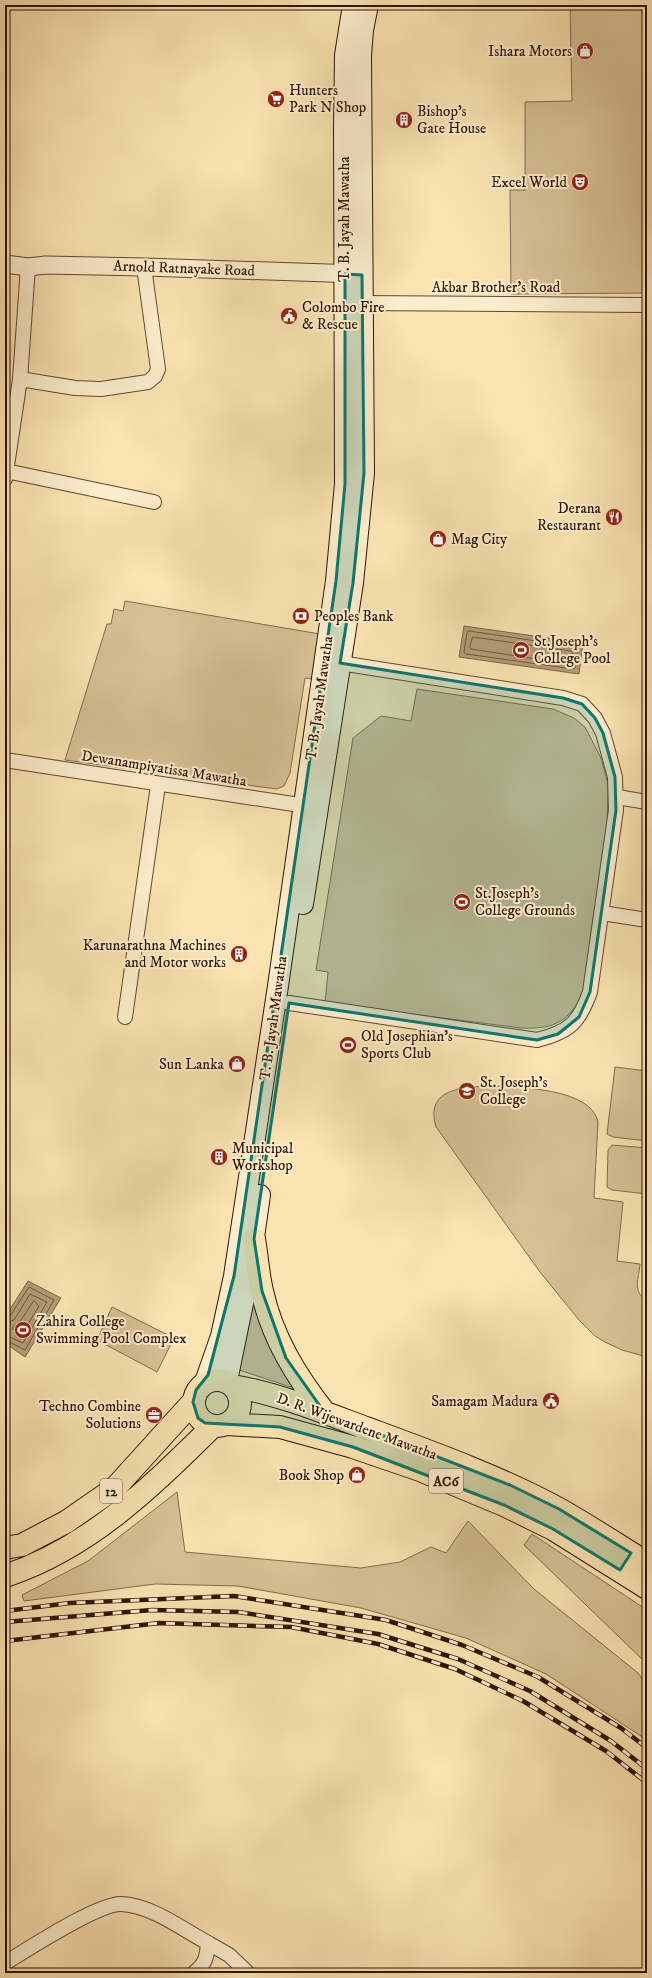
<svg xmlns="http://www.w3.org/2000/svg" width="652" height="1978" font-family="'IM FELL DW Pica',serif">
  <rect width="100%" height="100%" fill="#fae3b1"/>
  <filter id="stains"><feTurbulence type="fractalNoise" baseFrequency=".005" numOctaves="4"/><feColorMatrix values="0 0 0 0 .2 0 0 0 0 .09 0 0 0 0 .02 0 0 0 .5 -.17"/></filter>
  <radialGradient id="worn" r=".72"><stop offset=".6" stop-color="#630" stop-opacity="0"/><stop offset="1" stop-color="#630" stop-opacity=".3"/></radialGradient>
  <path fill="#d7c094" stroke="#836a4e" d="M570 5H647V293L511 294 510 190H525V102L572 101Z
    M125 601 320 634 314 679 305 678 290 773 284 786 277 789 269 788 65 760 107 624H111L114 609 123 611Z
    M417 689 553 709 574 718 585 727 601 758 608 784 607 834 582 997C565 1024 552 1029 521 1028L325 1003 328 972 316 970 353 738 381 716 411 721Z
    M615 1067 647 1071V1141L613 1137 607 1134Z
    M493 1086C521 1087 592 1089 598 1122L594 1198 623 1202 617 1261 640 1264C639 1278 632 1293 647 1300V1357L622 1350 605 1342 595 1336 579 1320 540 1272 436 1127C424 1087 465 1087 493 1086Z
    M612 1145 647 1148V1194L612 1190 607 1187 608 1150Z
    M252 1304 256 1305 300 1390 239 1370Z
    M112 1307 174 1338 157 1372 97 1340Z
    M177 1492 185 1552 361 1568 400 1562 431 1547 446 1553 468 1521 534 1589 638 1673 647 1685V1740L546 1674 466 1638 361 1608 238 1586 155 1584 24 1601 22 1595 88 1561Z
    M532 1534 647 1610V1664L524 1545Z"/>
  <path fill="#b59c77" stroke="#7f654a" d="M464 626 583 643 579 674 459 657Z
    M28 1281 61 1298 25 1357 5 1343V1317Z"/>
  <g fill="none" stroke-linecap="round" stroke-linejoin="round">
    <path stroke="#72583f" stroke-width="1" d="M469 631 577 647 578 649 575 668 573 669 466 654 464 652 467 633Z
      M473 637 571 651 573 653 571 662 569 664 471 649 470 647Z
      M34 1301 39 1306 22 1334 19 1335 12 1328 18 1324Z
      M5 1318 10 1316 29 1287 54 1300 25 1350 5 1340
      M5 1323 14 1320 30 1294 47 1302 23 1343 5 1335"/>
    <defs>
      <path id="minor" d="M355 303 647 305
        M20 379 75 388 101 389 148 382 155 376 158 369 144 267
        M6 471 154 502
        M5 479 20 379 28 267
        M5 760 313 807
        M617 797 647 802
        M602 913 647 920
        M289 1003 537 1040C569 1032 579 1023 590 992L616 810 615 777 603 733 595 718 582 704 563 698 340 663
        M125 1017 158 785
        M208 1943 229 1955 248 1973
        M5 1963C28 1949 100 1902 122 1904 153 1906 182 1929 208 1943 207 1958 205 1964 194 1973"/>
      <path id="tertiary" d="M5 264 28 267 46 265 144 267 358 274"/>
      <path id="secondary" d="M303 904 353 583 364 473 361 55 363 30 368 5
        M227 1381 248 1279 260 1195
        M205 1382 221 1336 234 1276 278 986 336 581 345 484 344 128 345 55 353 5"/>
      <path id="primary" d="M254 1239C257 1256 258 1274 262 1291 272 1337 296 1376 325 1413
        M194 1403a23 23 0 1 1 46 0a23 23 0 1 1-46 0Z
        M233 1386C279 1394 323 1412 366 1428 431 1452 498 1476 559 1509 589 1526 618 1545 647 1563
        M226 1424 280 1427 353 1447 420 1470 504 1505 553 1529 647 1588
        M5 1548 22 1545 66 1522 115 1488 193 1402
        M5 1576C90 1548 151 1487 213 1426"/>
    </defs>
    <use href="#minor" stroke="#624732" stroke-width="16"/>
    <use href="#tertiary" stroke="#624732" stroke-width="19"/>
    <use href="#secondary" stroke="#2f1307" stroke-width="22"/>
    <use href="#primary" stroke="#2f1307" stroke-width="24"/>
    <use href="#minor" stroke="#fcedcc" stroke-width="14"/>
    <use href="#tertiary" stroke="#fcedcc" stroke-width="17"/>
    <use href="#secondary" stroke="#fcedcc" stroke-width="20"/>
    <use href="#primary" stroke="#fae3b1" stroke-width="22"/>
    <defs>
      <path id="rail" d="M5 1611 70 1603 234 1596 386 1620 462 1645 538 1677 621 1728 647 1748
        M5 1622 152 1610 238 1612 378 1634 458 1659 530 1691 611 1741 647 1769
        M5 1641 159 1623 291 1627 378 1644 455 1669 523 1701 606 1751 647 1783"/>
    </defs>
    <use href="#rail" stroke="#2f1307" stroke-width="4.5"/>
    <use href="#rail" stroke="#fcedcc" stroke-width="3" stroke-dasharray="9" stroke-linecap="butt"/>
  </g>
  <path fill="#0f766e" fill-opacity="0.2" stroke="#0f766e" stroke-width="3" stroke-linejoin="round" d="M345 274 362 275 364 473 353 583 340 663 563 698 582 704 595 718 603 733 615 777 616 810 590 992 579 1017 558 1034 537 1040 516 1037 289 1003 254 1239 262 1291 286 1358 325 1413 510 1485 559 1509 631 1553 620 1570 553 1529 504 1505 353 1447 280 1427 205 1423 198 1418 193 1402 196 1390 208 1375 234 1276 336 581 345 484Z"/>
  <defs>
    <symbol id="shop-disc" viewBox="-11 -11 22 22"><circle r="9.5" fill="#8f2418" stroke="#fcedcc"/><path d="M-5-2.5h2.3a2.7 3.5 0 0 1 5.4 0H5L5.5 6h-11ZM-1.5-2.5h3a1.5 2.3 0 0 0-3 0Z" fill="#fff"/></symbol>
    <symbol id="supermarket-disc" viewBox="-11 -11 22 22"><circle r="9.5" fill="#8f2418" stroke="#fcedcc"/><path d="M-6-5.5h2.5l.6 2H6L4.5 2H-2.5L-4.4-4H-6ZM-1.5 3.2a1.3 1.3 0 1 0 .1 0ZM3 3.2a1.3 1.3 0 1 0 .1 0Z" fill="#fff"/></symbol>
    <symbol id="building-disc" viewBox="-11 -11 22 22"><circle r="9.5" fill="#8f2418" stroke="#fcedcc"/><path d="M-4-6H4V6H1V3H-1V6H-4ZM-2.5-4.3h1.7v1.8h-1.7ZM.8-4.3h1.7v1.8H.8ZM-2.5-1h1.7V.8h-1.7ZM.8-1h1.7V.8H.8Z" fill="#fff"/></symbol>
    <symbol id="theatre-disc" viewBox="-11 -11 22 22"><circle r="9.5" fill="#8f2418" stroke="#fcedcc"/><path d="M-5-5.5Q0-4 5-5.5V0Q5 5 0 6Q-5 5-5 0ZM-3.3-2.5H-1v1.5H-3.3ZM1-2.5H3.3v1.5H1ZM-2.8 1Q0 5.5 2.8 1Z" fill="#fff"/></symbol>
    <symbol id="civic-disc" viewBox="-11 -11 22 22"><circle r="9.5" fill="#8f2418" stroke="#fcedcc"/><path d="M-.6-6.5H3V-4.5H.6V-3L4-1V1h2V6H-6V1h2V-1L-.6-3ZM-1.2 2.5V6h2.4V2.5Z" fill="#fff"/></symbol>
    <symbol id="restaurant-disc" viewBox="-11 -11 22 22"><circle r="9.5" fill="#8f2418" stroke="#fcedcc"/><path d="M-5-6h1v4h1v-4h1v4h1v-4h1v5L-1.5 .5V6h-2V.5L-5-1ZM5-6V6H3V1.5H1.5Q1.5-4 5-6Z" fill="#fff"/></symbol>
    <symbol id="bank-disc" viewBox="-11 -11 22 22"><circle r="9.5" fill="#8f2418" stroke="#fcedcc"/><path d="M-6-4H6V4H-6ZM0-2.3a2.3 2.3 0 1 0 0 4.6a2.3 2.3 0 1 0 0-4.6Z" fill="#fff"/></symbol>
    <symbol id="stadium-disc" viewBox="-11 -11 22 22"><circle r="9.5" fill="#8f2418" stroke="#fcedcc"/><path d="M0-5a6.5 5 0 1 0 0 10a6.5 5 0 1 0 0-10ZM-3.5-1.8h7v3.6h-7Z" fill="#fff"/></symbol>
    <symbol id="school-disc" viewBox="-11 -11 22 22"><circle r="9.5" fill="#8f2418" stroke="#fcedcc"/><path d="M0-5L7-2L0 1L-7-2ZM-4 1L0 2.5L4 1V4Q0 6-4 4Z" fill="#fff"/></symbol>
    <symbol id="office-disc" viewBox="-11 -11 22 22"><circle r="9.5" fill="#8f2418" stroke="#fcedcc"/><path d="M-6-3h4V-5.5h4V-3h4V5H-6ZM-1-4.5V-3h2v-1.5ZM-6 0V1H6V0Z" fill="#fff"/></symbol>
  </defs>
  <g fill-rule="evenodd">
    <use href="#shop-disc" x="575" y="41" width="20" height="20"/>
    <use href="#supermarket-disc" x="266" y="89" width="20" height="20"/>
    <use href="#building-disc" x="394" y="110" width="20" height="20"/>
    <use href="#theatre-disc" x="570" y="172" width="20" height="20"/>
    <use href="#civic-disc" x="279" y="306" width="20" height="20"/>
    <use href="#restaurant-disc" x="604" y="507" width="20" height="20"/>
    <use href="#shop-disc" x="428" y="529" width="20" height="20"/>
    <use href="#bank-disc" x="291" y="606" width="20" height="20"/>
    <use href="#stadium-disc" x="511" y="640" width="20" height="20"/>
    <use href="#stadium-disc" x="452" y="892" width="20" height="20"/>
    <use href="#building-disc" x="229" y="944" width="20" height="20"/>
    <use href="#stadium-disc" x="338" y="1035" width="20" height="20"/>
    <use href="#shop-disc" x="227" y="1054" width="20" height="20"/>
    <use href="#school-disc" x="457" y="1081" width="20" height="20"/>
    <use href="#building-disc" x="209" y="1147" width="20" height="20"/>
    <use href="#stadium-disc" x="13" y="1320" width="20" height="20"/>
    <use href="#civic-disc" x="541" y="1391" width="20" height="20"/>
    <use href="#office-disc" x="144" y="1405" width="20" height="20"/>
    <use href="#shop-disc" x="347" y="1465" width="20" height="20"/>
  </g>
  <g text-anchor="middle" stroke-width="4" stroke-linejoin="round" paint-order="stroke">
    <g fill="#fcedcc" stroke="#6c5442" stroke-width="1">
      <rect x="429" y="1469" width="34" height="24" rx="3"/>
      <rect x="100" y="1479" width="22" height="24" rx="3"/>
    </g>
    <g font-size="14" font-weight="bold" fill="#2f1307">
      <text x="446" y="1486">AC6</text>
      <text x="111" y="1496">12</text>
    </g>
    <g font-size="15" fill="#2f1307" stroke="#fcedcc" text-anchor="start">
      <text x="572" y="56" text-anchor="end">Ishara Motors</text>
      <text x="289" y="95">Hunters<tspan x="289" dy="17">Park N Shop</tspan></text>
      <text x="417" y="116">Bishop's<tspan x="417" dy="17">Gate House</tspan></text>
      <text x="567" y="187" text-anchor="end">Excel World</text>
      <text x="302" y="312">Colombo Fire<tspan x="302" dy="17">&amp; Rescue</tspan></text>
      <text x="601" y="513" text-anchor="end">Derana<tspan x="601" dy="17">Restaurant</tspan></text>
      <text x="451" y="544">Mag City</text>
      <text x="314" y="621">Peoples Bank</text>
      <text x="534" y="646">St.Joseph's<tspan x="534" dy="17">College Pool</tspan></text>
      <text x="475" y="898">St.Joseph's<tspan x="475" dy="17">College Grounds</tspan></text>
      <text x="226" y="950" text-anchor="end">Karunarathna Machines<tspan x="226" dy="17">and Motor works</tspan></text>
      <text x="361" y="1041">Old Josephian's<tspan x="361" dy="17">Sports Club</tspan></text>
      <text x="224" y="1069" text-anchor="end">Sun Lanka</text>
      <text x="480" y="1087">St. Joseph's<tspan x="480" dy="17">College</tspan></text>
      <text x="232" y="1153">Municipal<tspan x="232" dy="17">Workshop</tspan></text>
      <text x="36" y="1326">Zahira College<tspan x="36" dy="17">Swimming Pool Complex</tspan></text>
      <text x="538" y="1406" text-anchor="end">Samagam Madura</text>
      <text x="141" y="1411" text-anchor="end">Techno Combine<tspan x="141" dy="17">Solutions</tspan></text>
      <text x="344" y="1480" text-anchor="end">Book Shop</text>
    </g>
    <g font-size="15" fill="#2f1307" stroke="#fcedcc">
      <text transform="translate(344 219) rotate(-90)" y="5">T. B. Jayah Mawatha</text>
      <text transform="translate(184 268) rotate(2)" y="5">Arnold Ratnayake Road</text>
      <text x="496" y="292">Akbar Brother's Road</text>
      <text transform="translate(319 698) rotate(-82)" y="5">T. B. Jayah Mawatha</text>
      <text transform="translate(164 768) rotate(9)" y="5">Dewanampiyatissa Mawatha</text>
      <text transform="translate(273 1018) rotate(-82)" y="5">T. B. Jayah Mawatha</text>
      <text transform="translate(357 1426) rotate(20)" y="5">D. R. Wijewardene Mawatha</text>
    </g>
  </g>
  <rect width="652" height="1978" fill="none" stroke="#fae3b1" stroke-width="20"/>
  <rect x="6" y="6" width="640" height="1966" fill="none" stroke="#2f1307" stroke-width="2"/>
  <rect x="10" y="10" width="632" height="1958" fill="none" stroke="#2f1307"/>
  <rect width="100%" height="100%" filter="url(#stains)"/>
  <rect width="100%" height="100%" fill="url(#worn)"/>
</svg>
